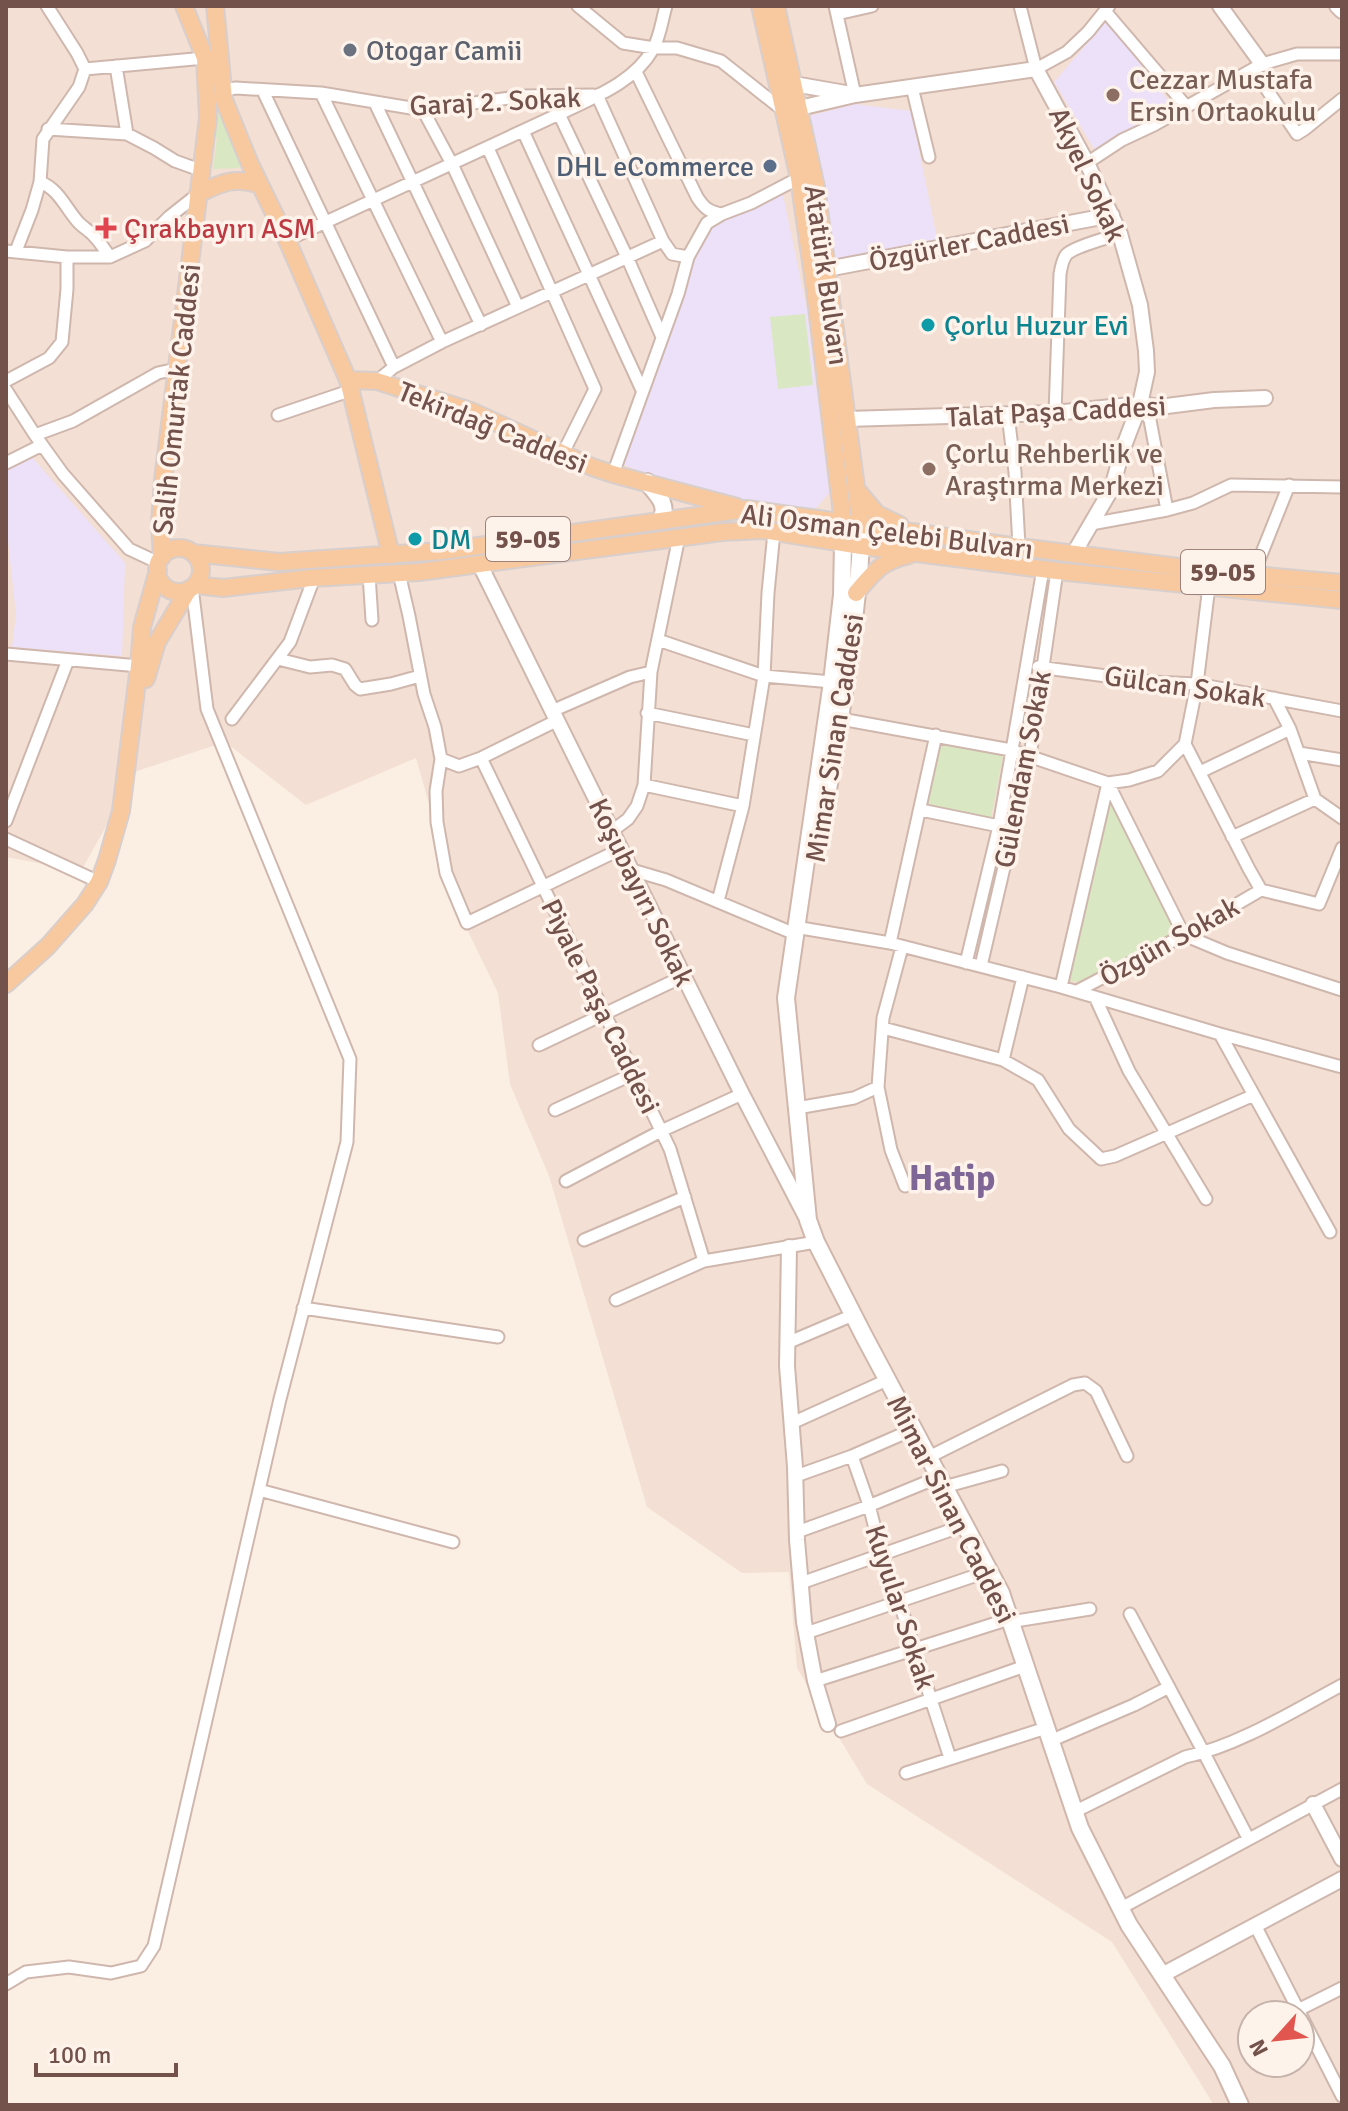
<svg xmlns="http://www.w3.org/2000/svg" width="1348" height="2111" font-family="Signika,sans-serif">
  <rect width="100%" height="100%" fill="#fbefe4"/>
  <path fill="#f3dfd3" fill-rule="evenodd" d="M6 6H1342V2105H1214L1112 1942 867 1784 797 1668 789 1572 742 1573 647 1507 549 1176 510 1084 498 993 461 917 416 758 306 805 225 742 137 771 81 871 6 857ZM1252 2015H1300V2063H1252Z"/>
  <path fill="#ece1f8" d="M1107 20 1174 108 1094 149 1054 82Z
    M855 104 911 111 938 243 831 264 805 117Z
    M783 195 807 310 829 493 816 508 810 509 743 502 685 489 619 463 707 223Z
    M31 456 125 563 122 656 12 647 16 615 6 522V469Z"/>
  <path fill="#d9e8c3" d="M220 107 245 163 239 168 213 169 217 138 213 137Z
    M805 314 813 385 778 389 770 317Z
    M936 742 1003 755 990 822 923 808Z
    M1109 798 1175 925 1169 936 1083 983 1067 980Z"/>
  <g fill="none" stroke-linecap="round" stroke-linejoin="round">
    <defs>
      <path id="minor" d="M578 6 623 43 654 48H677L721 61 784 111
        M835 6 855 95
        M1020 6 1036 69 1067 52 1088 32 1109 6
        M1105 11 1186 106
        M837 14 872 6
        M116 66 127 134
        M85 69 205 58
        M1253 69 1297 134 1305 129 1342 99
        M636 72 697 197C704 208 709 212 722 214
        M912 87 929 157
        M223 90 236 88 321 93 423 110 524 96 593 95
        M263 91 394 367
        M321 93 442 342
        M597 95 663 241 672 254 688 257
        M375 103 481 325
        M423 110 452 164 518 307
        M559 114 627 257 662 337
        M48 129 127 134 154 148 175 161 200 170
        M523 131 642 390
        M488 148 595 389 563 453
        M1087 163 1122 140 1154 125 1262 64 1297 54H1342
        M40 182C59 189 66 209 79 223 84 228 90 231 94 236 100 242 105 250 110 257
        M287 240 559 114C592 98 634 83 653 49 660 37 662 20 666 6
        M6 251 67 257H110L145 241 169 217 198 194
        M16 251 32 210 40 182 43 139 79 87 85 69 77 53 47 6
        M6 381 49 358 62 342 67 289V257
        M377 381 394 367 442 342 663 241
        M6 390 35 435 63 474 129 549 159 563
        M1140 404 1150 420 1167 510
        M1055 413 1060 274C1061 268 1063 258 1067 254 1076 246 1107 238 1120 234
        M278 415 352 390
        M1008 415 1015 472 1019 547
        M35 435 73 421 158 373 176 369
        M6 463 42 445
        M613 474 678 294 688 257 707 223 722 214 751 203 799 178
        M1091 524 1167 510 1193 503 1231 485 1342 487
        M399 573 409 616 424 694 435 727 441 759 436 791 437 822 446 873 467 923 621 849
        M1252 574 1257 565 1289 485
        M369 575 372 620
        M1209 586 1197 684 1185 744 1249 869 1261 890 1319 904 1342 848
        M658 640 764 676 832 682
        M6 654 139 666
        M278 659 310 667 332 665 345 669 355 685 360 689 391 684 420 676
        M1038 667 1152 682 1197 684 1342 711
        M1274 698 1290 729 1315 799
        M552 711 630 677 651 672
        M647 713 754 735
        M232 719 290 642 314 578
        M841 719 1011 750 1108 783 1129 780 1158 771 1185 744
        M1299 753 1342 760
        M481 758 670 1149 704 1261
        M441 759 459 766 481 758 558 720
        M1200 772 1290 729
        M1108 783 1184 935 1227 953 1342 990
        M644 785 743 806
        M921 810 999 826
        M6 821 68 660
        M612 831 628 819 637 806 644 785 651 672 679 537
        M1232 837 1315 799 1342 818
        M6 839 99 882
        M632 870 666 880 795 934
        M718 901 743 806 764 676 768 593 774 532
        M795 927 890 943 1061 987 1220 1034 1342 1067
        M890 943 936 735
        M902 947 883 1018 878 1087 891 1150 905 1186
        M966 963 999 826 1043 569
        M981 966 1030 756 1057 571
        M1061 987 1108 783
        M1077 991 1184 935 1261 890
        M1095 997 1129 1071 1206 1199
        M883 1028 1003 1060 1038 1080 1069 1129 1101 1159 1115 1156 1254 1095
        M1220 1034 1330 1232
        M539 1045 684 976
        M1003 1060 1023 977
        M797 1108 854 1098 878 1087
        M555 1110 633 1074
        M566 1181 661 1131 742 1094
        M584 1240 685 1197
        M616 1300 704 1261 816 1242
        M303 1308 498 1337
        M787 1343 853 1315
        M792 1423 887 1380
        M852 1456 869 1505 882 1556 899 1601 950 1758
        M929 1457 1073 1385 1085 1383 1096 1391 1127 1456
        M796 1476 852 1456 914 1429
        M944 1487 1002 1471
        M259 1490 453 1542
        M797 1532 866 1507 939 1477
        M801 1583 965 1525
        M1130 1614 1204 1753 1248 1838
        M1010 1622 1090 1609
        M806 1633 989 1571
        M815 1681 1009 1619
        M841 1731 1025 1666
        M1050 1741 1134 1705 1169 1687
        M906 1773 1046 1728
        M1074 1812 1185 1757C1238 1746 1295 1710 1342 1685
        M1121 1908 1342 1789
        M1255 1925 1342 2096
        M6 1984 26 1972 69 1967 111 1973 141 1966 154 1946 280 1399 347 1142 350 1059 207 709 192 587
        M1298 2010 1342 1988"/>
      <path id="tertiary" d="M1220 6 1262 64
        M1337 6 1342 11
        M785 86 794 84 851 94
        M791 110 855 95 1036 69 1087 163 1120 234 1140 305 1146 351 1147 372 1140 404 1122 451 1112 488 1074 553
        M827 269 1112 215
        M846 419 1055 413 1140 404 1159 407 1214 400 1265 398
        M479 563 742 1094 806 1217
        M789 1247 787 1366 795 1467 797 1540 804 1622 815 1681 828 1724
        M1313 1804 1342 1859
        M1162 1975 1342 1879"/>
      <path id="secondary" d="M647 482C657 495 669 504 661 520
        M843 543 842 595 832 682 786 998 808 1220 816 1242 864 1336 1001 1593 1080 1828 1129 1925 1222 2066 1240 2105
        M826 801C837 738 848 675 855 611 858 582 862 554 861 525"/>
      <path id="primary" d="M215 6 224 100 250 164 287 240 348 380 377 381 471 411 592 467 613 474 737 507
        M760 6 799 178 815 290 841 505 843 533
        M776 6 816 187 861 525
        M198 194C221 183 234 176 260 185
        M348 380 391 555
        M857 490 877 514 900 525
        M157 570a22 22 0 1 1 44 0a22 22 0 1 1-44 0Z
        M193 553 279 562 442 551 747 509 1019 547 1210 571 1342 583
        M162 557 160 524 163 480 208 118 205 58 184 6
        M195 585 223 588 311 578 419 572 722 532 763 530 861 546 1057 571 1342 600
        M856 593C875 571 880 562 909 555
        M146 679 157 642 189 589
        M6 984 48 946 85 904 99 882 107 860 121 811 139 666 142 627 158 570"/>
    </defs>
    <use href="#minor" stroke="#cfb7ae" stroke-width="15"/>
    <use href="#tertiary" stroke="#cfb7ae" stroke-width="18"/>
    <use href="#secondary" stroke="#d1b6ac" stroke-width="20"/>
    <use href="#primary" stroke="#d8cfcd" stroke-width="20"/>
    <use href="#minor" stroke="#fff" stroke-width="11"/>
    <use href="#tertiary" stroke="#fff" stroke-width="14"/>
    <use href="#secondary" stroke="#fff" stroke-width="16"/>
    <use href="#primary" stroke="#f8c89f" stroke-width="16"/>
  </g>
  <circle fill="#6b7280" stroke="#fef3eb" stroke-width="3" cx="350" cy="50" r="8"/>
  <g fill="#8d6e63" stroke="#fef3eb" stroke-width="3">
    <circle cx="1113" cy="95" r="8"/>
    <circle cx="929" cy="469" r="8"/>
  </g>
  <circle fill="#5c6f8a" stroke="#fef3eb" stroke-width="3" cx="770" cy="166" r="8"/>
  <path fill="#e0444e" stroke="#fef3eb" stroke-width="3" d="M102 216h8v8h8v8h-8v8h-8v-8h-8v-8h8z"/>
  <g fill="#0f9aa8" stroke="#fef3eb" stroke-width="3">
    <circle cx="928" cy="325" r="8"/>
    <circle cx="415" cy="539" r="8"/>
  </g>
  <g text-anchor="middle" stroke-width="7" stroke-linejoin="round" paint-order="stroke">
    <g fill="#fef3eb" stroke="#9d827b" stroke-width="2">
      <rect x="486" y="517" width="84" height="44" rx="6"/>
      <rect x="1181" y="550" width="84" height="44" rx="6"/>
    </g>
    <g font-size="26" font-weight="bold" fill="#73524b">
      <text x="528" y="548">59-05</text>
      <text x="1223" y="581">59-05</text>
    </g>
    <g font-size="28" fill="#5b616d" stroke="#fef3eb" text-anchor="start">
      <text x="366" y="60">Otogar Camii</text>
    </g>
    <g font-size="28" fill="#785e54" stroke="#fef3eb" text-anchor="start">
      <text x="1129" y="89">Cezzar Mustafa<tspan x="1129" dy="32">Ersin Ortaokulu</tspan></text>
      <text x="945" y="463">Çorlu Rehberlik ve<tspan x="945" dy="32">Araştırma Merkezi</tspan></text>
    </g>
    <g font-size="28" fill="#73524b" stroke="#fef3eb">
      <text transform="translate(495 101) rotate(-3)" y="10">Garaj 2. Sokak</text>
      <text transform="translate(1088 174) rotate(65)" y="10">Akyel Sokak</text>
      <text transform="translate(969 242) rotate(-11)" y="10">Özgürler Caddesi</text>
      <text transform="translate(827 275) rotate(82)" y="10">Atatürk Bulvarı</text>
      <text transform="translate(176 399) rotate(-84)" y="10">Salih Omurtak Caddesi</text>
      <text transform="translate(1056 411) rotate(-3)" y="10">Talat Paşa Caddesi</text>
      <text transform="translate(493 427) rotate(22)" y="10">Tekirdağ Caddesi</text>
      <text transform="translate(887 531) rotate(7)" y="10">Ali Osman Çelebi Bulvarı</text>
      <text transform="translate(1185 686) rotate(8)" y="10">Gülcan Sokak</text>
      <text transform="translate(834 738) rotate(-81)" y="10">Mimar Sinan Caddesi</text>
      <text transform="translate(1022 769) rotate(-79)" y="10">Gülendam Sokak</text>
      <text transform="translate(642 892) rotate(64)" y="10">Koşubayırı Sokak</text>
      <text transform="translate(1169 941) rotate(-29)" y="10">Özgün Sokak</text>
      <text transform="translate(601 1006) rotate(64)" y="10">Piyale Paşa Caddesi</text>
      <text transform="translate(952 1509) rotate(63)" y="10">Mimar Sinan Caddesi</text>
      <text transform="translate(901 1607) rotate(72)" y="10">Kuyular Sokak</text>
    </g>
    <g font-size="28" fill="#4e5e75" stroke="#fef3eb" text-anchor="end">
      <text x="754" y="176">DHL eCommerce</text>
    </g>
    <g font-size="28" fill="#be3a42" stroke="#fef3eb" text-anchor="start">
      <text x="124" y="238">Çırakbayırı ASM</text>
    </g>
    <g font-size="28" fill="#0d838f" stroke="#fef3eb" text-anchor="start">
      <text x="944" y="335">Çorlu Huzur Evi</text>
      <text x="431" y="549">DM</text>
    </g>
    <g font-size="36" font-weight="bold" fill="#7e6696" stroke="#fef3eb">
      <text x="952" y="1190">Hatip</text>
    </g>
  </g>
  <rect width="1348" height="2111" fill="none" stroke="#73524b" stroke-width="16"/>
  <g transform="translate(1276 2039) rotate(243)"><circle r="38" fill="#fef3eb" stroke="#c6b3ab" stroke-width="2"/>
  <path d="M0-6L14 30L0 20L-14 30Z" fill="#e1564e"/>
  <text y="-12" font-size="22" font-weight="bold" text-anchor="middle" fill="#73524b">N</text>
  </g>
  <path d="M36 2063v12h140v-12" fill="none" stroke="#73524b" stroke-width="4"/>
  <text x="48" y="2063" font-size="24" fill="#73524b" stroke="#fef3eb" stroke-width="6" paint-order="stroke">100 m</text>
</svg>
